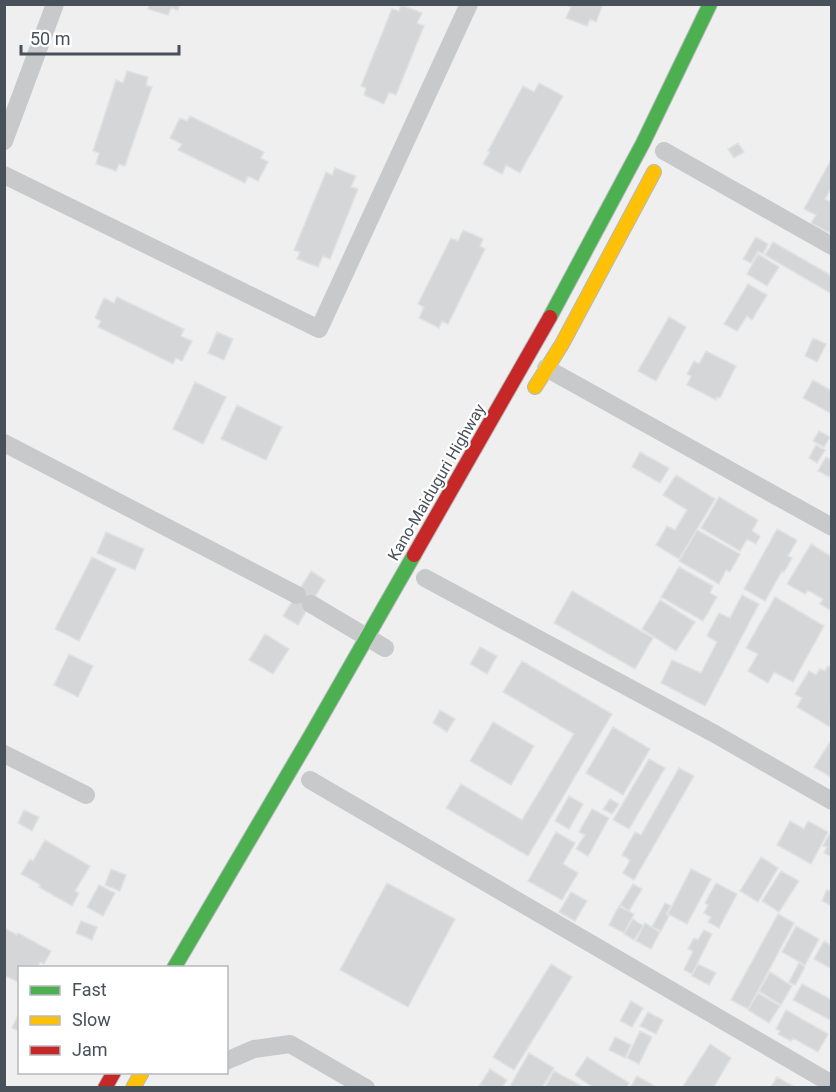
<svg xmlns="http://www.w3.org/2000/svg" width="836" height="1092" font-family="Roboto,sans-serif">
  <rect width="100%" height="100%" fill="#efefef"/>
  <path fill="#d5d6d8" stroke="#e0e1e2" stroke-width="1.5" d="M149 4H180L178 10 171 8 168 15 148 9Z
    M564 4H603L596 22 590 19 587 26 566 18 571 7Z
    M401 5 422 13 417 23 424 26 396 95 389 92 384 104 364 95 366 88 361 86 392 9 399 11Z
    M127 71 148 77 146 85 152 87 125 166 119 164 116 171 96 164 99 153 93 151 116 80 123 83Z
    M539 83 563 96 520 173 506 165 502 174 483 164 490 152 488 151 523 86 534 92Z
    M190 116 264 152 261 158 268 162 258 181 248 176 245 183 178 150 182 144 170 138 180 118 187 121Z
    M738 143 744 152 734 158 728 149Z
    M832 158V187L825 199 832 203V234L811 223 816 215 804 209Z
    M335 168 356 176 351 187 358 189 330 259 323 256 318 267 297 259 300 252 294 250 326 172 332 175Z
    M463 230 483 239 480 246 485 249 448 324 442 321 439 328 419 318 424 307 418 304 451 238 458 241Z
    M756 237 768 244 763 254 758 251 751 263 743 259Z
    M773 242 832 276V294L765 255Z
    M758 254 779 267 767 286 747 274Z
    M748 284 767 295 752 320 747 316 737 331 724 324Z
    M117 297 184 329 181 336 192 341 182 361 176 358 173 364 98 327 101 321 95 318 104 298 114 303Z
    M669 317 686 327 656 381 638 371Z
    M217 332 233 339 224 360 208 353Z
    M813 338 826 344 817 362 805 356Z
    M706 351 736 366 720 398 717 397 716 400 687 385 691 376 687 374 694 361 699 364Z
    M813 380 832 391V414L803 398Z
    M195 382 226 397 203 444 173 429Z
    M237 405 282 427 266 460 221 439Z
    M819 431 830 437 824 447 813 441Z
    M816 445 825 450 817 463 809 458Z
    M640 452 669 468 660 483 632 467Z
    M826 457 832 460V478L818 471Z
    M676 475 715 499 679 559 656 545 667 526 675 530 687 510 663 495Z
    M719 497 758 520 752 531 760 536 756 544 747 539 740 551 701 528Z
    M777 529 797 540 788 556 792 558 784 572 782 571 765 601 744 589Z
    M697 530 740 554 730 572 726 570 719 584 679 561Z
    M106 532 144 549 135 570 97 553Z
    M811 544 832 557V611L820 604 823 599 808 590 805 594 787 584Z
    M92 557 116 569 79 641 55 629Z
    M679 567 713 586 710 593 717 597 703 621 661 597Z
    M311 571 325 580 298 625 283 616Z
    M572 591 653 638 635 669 554 623Z
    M742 595 759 604 705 706 661 683 672 660 701 673 717 642 707 636 712 626 719 613 730 618Z
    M775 597 824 626 793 682 774 672 768 683 748 671 758 654 746 648Z
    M660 600 695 622 676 651 642 629Z
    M265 634 289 649 273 674 249 660Z
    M480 647 497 656 487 674 470 664Z
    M69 654 93 666 78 697 54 685Z
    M522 661 612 714 528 856 446 808 461 784 522 820 574 734 503 692Z
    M828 666 832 668 830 727 797 707 802 698 795 694 809 671 816 675 820 669 825 671Z
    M440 710 455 719 447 732 433 723Z
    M493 722 534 746 511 785 470 761Z
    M613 727 650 749 623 795 586 773Z
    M832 739V778L814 767Z
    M649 759 665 768 629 829 613 820Z
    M679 768 694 776 634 880 623 873 630 860 622 855 635 832 641 835Z
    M569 796 583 804 569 829 555 821Z
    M610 799 619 804 612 814 603 809Z
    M592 809 609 818 588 856 576 849 585 835 579 832Z
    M24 810 39 817 32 831 18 823Z
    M790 821 804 829 808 821 828 832 811 864 777 845Z
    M556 832 575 843 563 864 578 873 562 900 528 881Z
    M829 835 832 836V857L824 853 827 847 823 846Z
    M45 840 90 866 75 891 79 893 72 906 39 887 41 885 21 874 30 859 33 861Z
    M761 857 778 868 758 902 740 891Z
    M111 869 126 875 120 891 105 885Z
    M691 869 711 879 687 924 668 914Z
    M781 871 799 881 779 912 762 901Z
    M387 883 455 919 408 1007 340 970Z
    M716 883 737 894 719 928 708 922 711 917 704 913 708 905 705 903Z
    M633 884 642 889 629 911 620 905Z
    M99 885 115 893 103 916 87 907Z
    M827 890 832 892V906L822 901Z
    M571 892 587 901 575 921 559 912Z
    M665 903 671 906 666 914 669 916 661 931 652 927Z
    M619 906 634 914 624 933 609 925Z
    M778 914 794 923 748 1009 731 1000Z
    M633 919 643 926 634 940 624 934Z
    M81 921 97 927 92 940 76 933Z
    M645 923 660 932 651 949 636 941Z
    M796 926 819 939 805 965 782 952Z
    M4 928 17 935 18 933 51 951 44 964 40 962 37 968H20V983L4 975Z
    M704 930 712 934 692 974 684 970 693 951 688 949 694 938 698 940Z
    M824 941 832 946V969L814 959Z
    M799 963 805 967 795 985 789 982Z
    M551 964 572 977 514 1070 493 1057Z
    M698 964 716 973 709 985 692 976Z
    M770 972 792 986 781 1005 759 991Z
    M802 984 832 1000V1021L793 1000Z
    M758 993 780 1006 769 1023 748 1010Z
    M631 1001 643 1008 632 1027 620 1021Z
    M786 1010 828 1034 818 1052 793 1038 791 1041 778 1034 780 1031 776 1029Z
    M20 1011V1032L12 1028Z
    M648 1012 663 1020 656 1034 640 1026Z
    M640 1031 652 1037 639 1064 627 1058Z
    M615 1037 631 1045 625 1058 609 1050Z
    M710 1044 731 1058 713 1088H682Z
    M529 1053 554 1068 542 1088H509Z
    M587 1057 629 1083 626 1088H594L575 1075Z
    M490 1069 507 1080 502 1088 479 1086Z
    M554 1071 585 1088H545Z
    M637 1076 658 1088H630Z
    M777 1077 793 1086 792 1088H770Z"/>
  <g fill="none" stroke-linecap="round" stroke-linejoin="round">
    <defs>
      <path id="fast" d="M550 317 643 143 710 4
        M174 968 311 735 414 555"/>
      <path id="slow" d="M535 387 562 344 654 172
        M133 1088 142 1072"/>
      <path id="jam" d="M414 555 550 317
        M105 1088 114 1072"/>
    </defs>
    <use href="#fast" stroke="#b5b9bd" stroke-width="16"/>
    <use href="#slow" stroke="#b5b9bd" stroke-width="16"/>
    <use href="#jam" stroke="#b5b9bd" stroke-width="16"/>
    <path stroke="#c7c9ca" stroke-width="18" d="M4 141 55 4
      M664 151 832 246
      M4 175 319 329 469 4
      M546 368 832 527
      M4 443 297 595
      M425 578 715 734 832 801
      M311 604 385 648
      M4 754 86 795
      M310 780 832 1084
      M226 1061 254 1049 290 1044 366 1088"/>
    <use href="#fast" stroke="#4caf50" stroke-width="14"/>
    <use href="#slow" stroke="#ffc107" stroke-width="14"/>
    <use href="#jam" stroke="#c62828" stroke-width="14"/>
  </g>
  <g text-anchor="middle" stroke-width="4.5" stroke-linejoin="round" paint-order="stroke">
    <g font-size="16" fill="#485059" stroke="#fff">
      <text transform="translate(436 482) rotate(-60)" y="6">Kano-Maiduguri Highway</text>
    </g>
  </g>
  <rect width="836" height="1092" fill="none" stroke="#485059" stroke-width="12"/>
  <rect x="18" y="966" width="210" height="108" fill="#ffffff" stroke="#b6b9bd" stroke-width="1.5"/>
  <rect x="30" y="986" width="30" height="9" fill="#4caf50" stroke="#b6b9bd" stroke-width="1.5"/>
  <text x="72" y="996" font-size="18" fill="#485059">Fast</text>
  <rect x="30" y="1016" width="30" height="9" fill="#ffc107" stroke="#b6b9bd" stroke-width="1.5"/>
  <text x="72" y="1026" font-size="18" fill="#485059">Slow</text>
  <rect x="30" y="1046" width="30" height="9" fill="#c62828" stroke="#b6b9bd" stroke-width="1.5"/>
  <text x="72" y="1056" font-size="18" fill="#485059">Jam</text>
  <path d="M21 45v9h158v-9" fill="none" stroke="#485059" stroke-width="3"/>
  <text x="30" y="45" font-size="18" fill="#485059" stroke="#ffffff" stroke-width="4.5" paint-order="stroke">50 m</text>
</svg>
